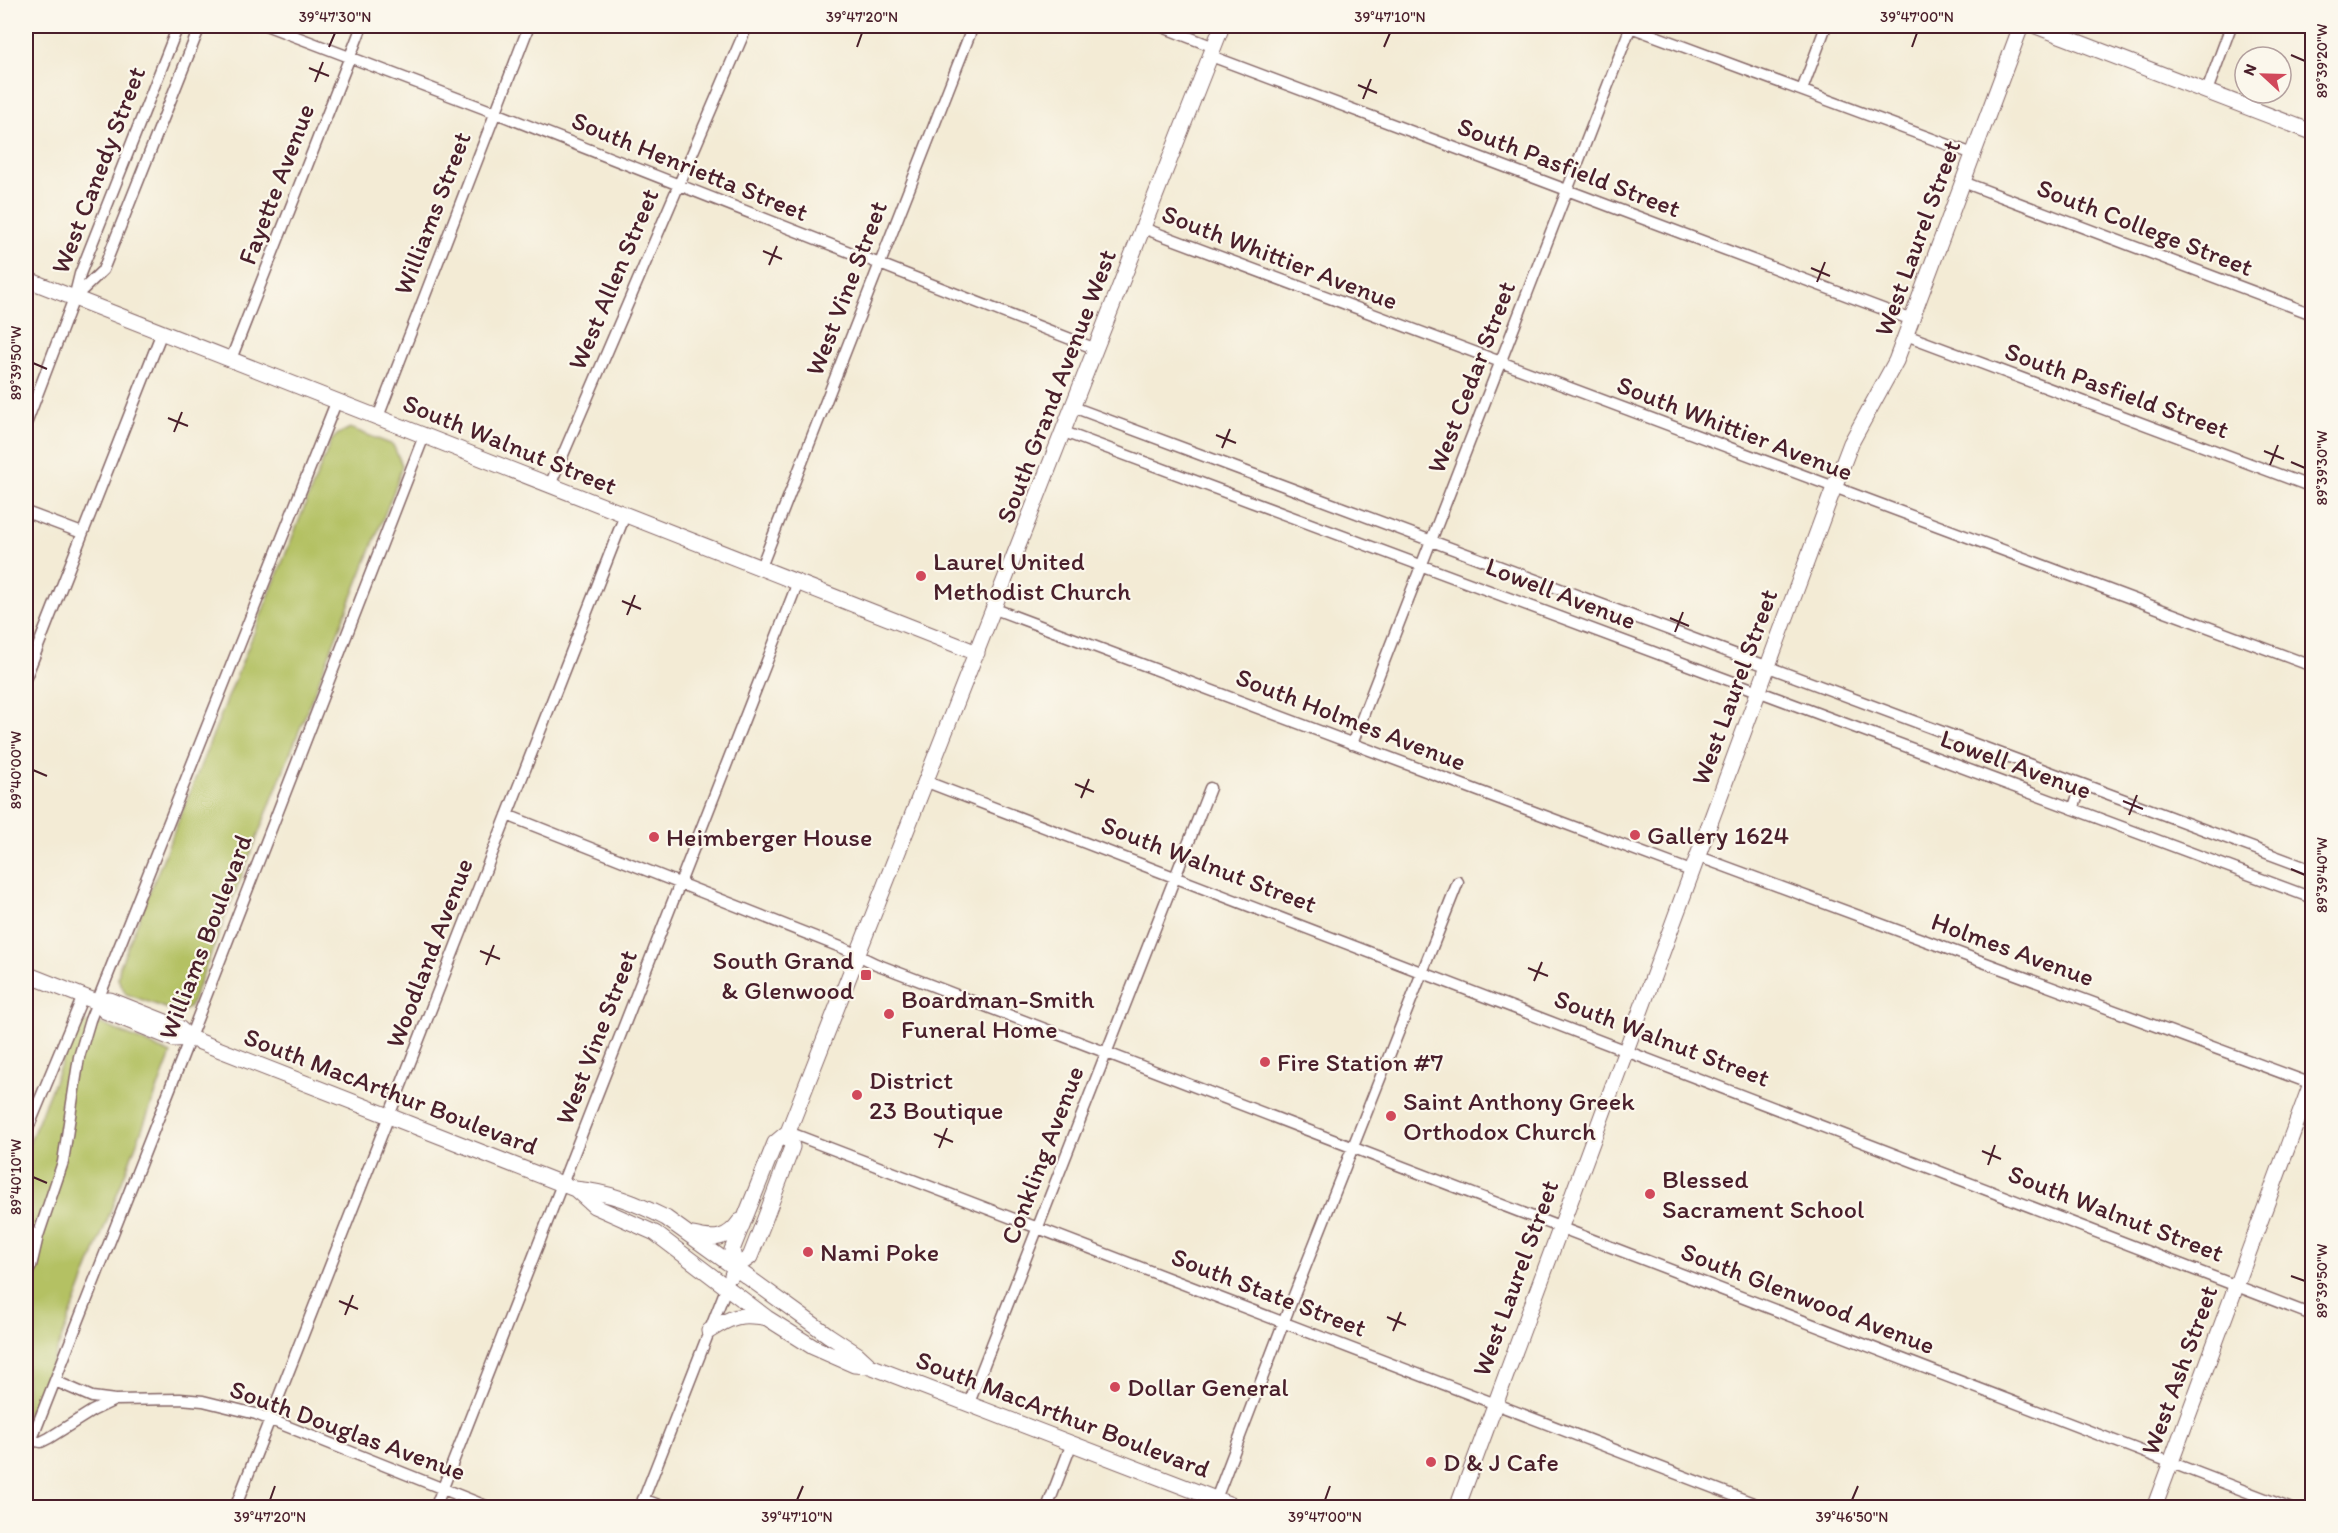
<svg xmlns="http://www.w3.org/2000/svg" width="2338" height="1533" font-family="Itim,sans-serif">
  <rect width="100%" height="100%" fill="#fbf7ec"/>
  <filter id="ink" filterUnits="userSpaceOnUse"><feTurbulence type="fractalNoise" baseFrequency=".0167" numOctaves="2"/><feDisplacementMap in="SourceGraphic" scale="12" xChannelSelector="R" yChannelSelector="G"/><feConvolveMatrix kernelMatrix="1 2 1 2 8 2 1 2 1" color-interpolation-filters="sRGB"/></filter>
  <filter id="wash" filterUnits="userSpaceOnUse"><feTurbulence type="fractalNoise" baseFrequency=".008" numOctaves="4" result="noise"/><feDisplacementMap in="SourceGraphic" scale="24" xChannelSelector="R" yChannelSelector="G"/><feGaussianBlur stdDeviation="1.35" result="paint"/><feColorMatrix in="noise" values="0 0 0 0 0 0 0 0 0 0 0 0 0 0 0 0 0 1.4 0 .05"/><feComposite in="paint" operator="in"/></filter>
  <g filter="url(#wash)">
    <rect width="100%" height="100%" fill="#f3ebd5"/>
    <path fill="#b4c163" stroke="#7f7047" stroke-width="1.5" d="M350 428 393 445 402 465 397 483 190 1007 179 1013 126 994 118 979 120 966 331 441 338 434Z
      M79 1020 96 1026 100 1023 171 1054 26 1431V1151Z"/>
  </g>
  <g filter="url(#ink)">
    <g fill="none" stroke-linecap="round" stroke-linejoin="round">
      <defs>
        <path id="street" d="M268 26 496 113 1096 349
          M1160 26 1214 47
          M1628 26 1973 154
          M1211 56 1912 320
          M1802 90 1826 26
          M2207 91 2231 26
          M1963 182 2312 314
          M1143 228 2312 666
          M75 297 103 270 200 26
          M1906 335 2312 487
          M231 359 362 26
          M1073 407 2312 870
          M378 417 529 26
          M26 424 74 298 80 274 178 26
          M1064 432 2312 898
          M550 485 747 26
          M26 512 82 533
          M761 567 973 26
          M995 609 1691 871
          M26 677 162 332
          M1352 744 1631 26
          M927 782 2312 1315
          M2073 809 2082 785
          M507 815 843 948 876 964 2289 1508
          M1697 856 2312 1084
          M788 1132 1766 1508
          M26 1133 83 996
          M26 1225 32 1234 38 1236
          M26 1276 31 1266 38 1236 63 1162 79 1057 90 1020 337 400
          M55 1381 92 1397 115 1400 180 1399 203 1401 256 1414 491 1508
          M969 1403 1210 788
          M31 1440 41 1442 49 1438 92 1411 115 1400
          M26 1454 182 1058 424 436
          M643 1499 666 1508
          M1216 1499 1289 1308 1458 882
          M235 1508 625 515
          M435 1508 798 582
          M640 1508 727 1286
          M1047 1508 1072 1443"/>
        <path id="secondary" d="M2036 26 2312 132
          M26 279 977 653
          M26 974 97 1002 105 1011 174 1039 190 1038
          M97 1002 110 1000 178 1027 190 1038 575 1189 594 1206 655 1233 767 1318 813 1347 854 1365 870 1366 1239 1508
          M575 1189C609 1192 636 1203 666 1218L828 1335 857 1354 870 1366
          M693 1235C714 1240 727 1240 740 1221
          M736 1267 732 1250 775 1143 788 1132 1222 26
          M732 1275 736 1267 750 1257 763 1224 792 1147 788 1132
          M709 1331C732 1316 741 1313 767 1318
          M1457 1508 1830 498 1851 443 1896 361 2021 26
          M2154 1508 2312 1081"/>
      </defs>
      <use href="#street" stroke="#856666" stroke-width="13"/>
      <use href="#secondary" stroke="#856666" stroke-width="17"/>
      <use href="#street" stroke="#fff" stroke-width="10"/>
      <use href="#secondary" stroke="#fff" stroke-width="15"/>
    </g>
  </g>
  <path fill="none" stroke="#4a1f2b" stroke-width="2" d="M329 47 335 33M857 47 862 33M1384 47 1390 33M1912 47 1917 33M2291 55 2305 61M309 68 329 76M315 82 323 62M1358 85 1377 93M1363 99 1371 79M763 251 782 259M769 265 777 246M1811 268 1830 276M1817 282 1825 262M33 363 47 369M168 418 188 426M174 432 182 412M1216 435 1236 443M1222 448 1230 429M2264 451 2284 459M2291 462 2305 468M2270 465 2278 445M622 601 641 609M627 615 635 595M1670 618 1689 626M1675 632 1683 612M33 770 47 776M1075 784 1094 792M1081 798 1089 779M2123 801 2143 809M2129 815 2137 795M2291 869 2305 875M480 951 500 959M486 965 494 945M1528 968 1548 976M1534 981 1542 962M934 1134 953 1142M939 1148 947 1128M1982 1151 2001 1159M1988 1165 1995 1145M33 1177 47 1183M2291 1276 2305 1281M339 1301 358 1309M345 1315 353 1295M1387 1317 1406 1325M1393 1331 1401 1312M270 1500 275 1486M797 1500 803 1486M1325 1500 1330 1486M1852 1500 1858 1486"/>
  <g fill="#d1495b" stroke="#fbf7ec" stroke-width="2">
    <circle cx="921" cy="576" r="6"/>
    <circle cx="1635" cy="835" r="6"/>
    <circle cx="654" cy="837" r="6"/>
    <rect x="860" y="969" width="12" height="12" rx="3"/>
    <circle cx="889" cy="1014" r="6"/>
    <circle cx="1265" cy="1062" r="6"/>
    <circle cx="857" cy="1095" r="6"/>
    <circle cx="1391" cy="1116" r="6"/>
    <circle cx="1650" cy="1194" r="6"/>
    <circle cx="808" cy="1252" r="6"/>
    <circle cx="1115" cy="1387" r="6"/>
    <circle cx="1431" cy="1462" r="6"/>
  </g>
  <g text-anchor="middle" stroke-width="4.5" stroke-linejoin="round" paint-order="stroke">
    <g font-size="26" fill="#4a1f2b" stroke="#fbf7ec">
      <text transform="translate(690 166) rotate(22)" y="9">South Henrietta Street</text>
      <text transform="translate(1569 167) rotate(21)" y="9">South Pasfield Street</text>
      <text transform="translate(98 170) rotate(-69)" y="9">West Canedy Street</text>
      <text transform="translate(276 184) rotate(-69)" y="9">Fayette Avenue</text>
      <text transform="translate(432 213) rotate(-69)" y="9">Williams Street</text>
      <text transform="translate(2145 227) rotate(21)" y="9">South College Street</text>
      <text transform="translate(1917 238) rotate(-70)" y="9">West Laurel Street</text>
      <text transform="translate(1280 257) rotate(21)" y="9">South Whittier Avenue</text>
      <text transform="translate(613 279) rotate(-67)" y="9">West Allen Street</text>
      <text transform="translate(846 288) rotate(-69)" y="9">West Vine Street</text>
      <text transform="translate(1471 377) rotate(-69)" y="9">West Cedar Street</text>
      <text transform="translate(1056 386) rotate(-69)" y="9">South Grand Avenue West</text>
      <text transform="translate(2117 390) rotate(20)" y="9">South Pasfield Street</text>
      <text transform="translate(1735 428) rotate(21)" y="9">South Whittier Avenue</text>
      <text transform="translate(510 444) rotate(22)" y="9">South Walnut Street</text>
      <text transform="translate(1561 593) rotate(21)" y="9">Lowell Avenue</text>
      <text transform="translate(1734 687) rotate(-70)" y="9">West Laurel Street</text>
      <text transform="translate(1351 719) rotate(21)" y="9">South Holmes Avenue</text>
      <text transform="translate(2016 764) rotate(20)" y="9">Lowell Avenue</text>
      <text transform="translate(1209 864) rotate(21)" y="9">South Walnut Street</text>
      <text transform="translate(205 937) rotate(-69)" y="9">Williams Boulevard</text>
      <text transform="translate(2013 949) rotate(20)" y="9">Holmes Avenue</text>
      <text transform="translate(429 953) rotate(-69)" y="9">Woodland Avenue</text>
      <text transform="translate(596 1037) rotate(-69)" y="9">West Vine Street</text>
      <text transform="translate(1662 1038) rotate(21)" y="9">South Walnut Street</text>
      <text transform="translate(391 1091) rotate(21)" y="9">South MacArthur Boulevard</text>
      <text transform="translate(1042 1155) rotate(-69)" y="9">Conkling Avenue</text>
      <text transform="translate(2116 1213) rotate(21)" y="9">South Walnut Street</text>
      <text transform="translate(1515 1278) rotate(-70)" y="9">West Laurel Street</text>
      <text transform="translate(1269 1292) rotate(21)" y="9">South State Street</text>
      <text transform="translate(1808 1298) rotate(21)" y="9">South Glenwood Avenue</text>
      <text transform="translate(2179 1370) rotate(-70)" y="9">West Ash Street</text>
      <text transform="translate(1063 1414) rotate(21)" y="9">South MacArthur Boulevard</text>
      <text transform="translate(348 1430) rotate(20)" y="9">South Douglas Avenue</text>
    </g>
    <g font-size="26" fill="#4a1f2b" stroke="#fbf7ec" text-anchor="start">
      <text x="933" y="570">Laurel United<tspan x="933" dy="30">Methodist Church</tspan></text>
      <text x="1647" y="844">Gallery 1624</text>
      <text x="666" y="846">Heimberger House</text>
      <text x="854" y="969" text-anchor="end">South Grand<tspan x="854" dy="30">&amp; Glenwood</tspan></text>
      <text x="901" y="1008">Boardman-Smith<tspan x="901" dy="30">Funeral Home</tspan></text>
      <text x="1277" y="1071">Fire Station #7</text>
      <text x="869" y="1089">District<tspan x="869" dy="30">23 Boutique</tspan></text>
      <text x="1403" y="1110">Saint Anthony Greek<tspan x="1403" dy="30">Orthodox Church</tspan></text>
      <text x="1662" y="1188">Blessed<tspan x="1662" dy="30">Sacrament School</tspan></text>
      <text x="820" y="1261">Nami Poke</text>
      <text x="1127" y="1396">Dollar General</text>
      <text x="1443" y="1471">D &amp; J Cafe</text>
    </g>
  </g>
  <rect width="2338" height="1533" fill="none" stroke="#fbf7ec" stroke-width="66"/>
  <g transform="translate(2263 75) rotate(292)"><circle r="28" fill="#fbf7ec" stroke="#b4a19f" stroke-width="1.5"/>
  <path d="M0-4.5L10 22L0 15L-10 22Z" fill="#d1495b"/>
  <text y="-9" font-size="16" font-weight="bold" text-anchor="middle" fill="#4a1f2b">N</text>
  </g>
  <rect x="33" y="33" width="2272" height="1467" fill="none" stroke="#4a1f2b" stroke-width="2"/>
  <g font-size="15" text-anchor="middle" fill="#4a1f2b">
    <text x="335" y="22">39°47'30"N</text>
    <text x="862" y="22">39°47'20"N</text>
    <text x="1390" y="22">39°47'10"N</text>
    <text x="1917" y="22">39°47'00"N</text>
    <text transform="translate(2322 61) rotate(-90)" y="5">89°39'20"W</text>
    <text transform="translate(16 363) rotate(-90)" y="5">89°39'50"W</text>
    <text transform="translate(2322 468) rotate(-90)" y="5">89°39'30"W</text>
    <text transform="translate(16 770) rotate(-90)" y="5">89°40'00"W</text>
    <text transform="translate(2322 875) rotate(-90)" y="5">89°39'40"W</text>
    <text transform="translate(16 1177) rotate(-90)" y="5">89°40'10"W</text>
    <text transform="translate(2322 1281) rotate(-90)" y="5">89°39'50"W</text>
    <text x="270" y="1522">39°47'20"N</text>
    <text x="797" y="1522">39°47'10"N</text>
    <text x="1325" y="1522">39°47'00"N</text>
    <text x="1852" y="1522">39°46'50"N</text>
  </g>
</svg>
